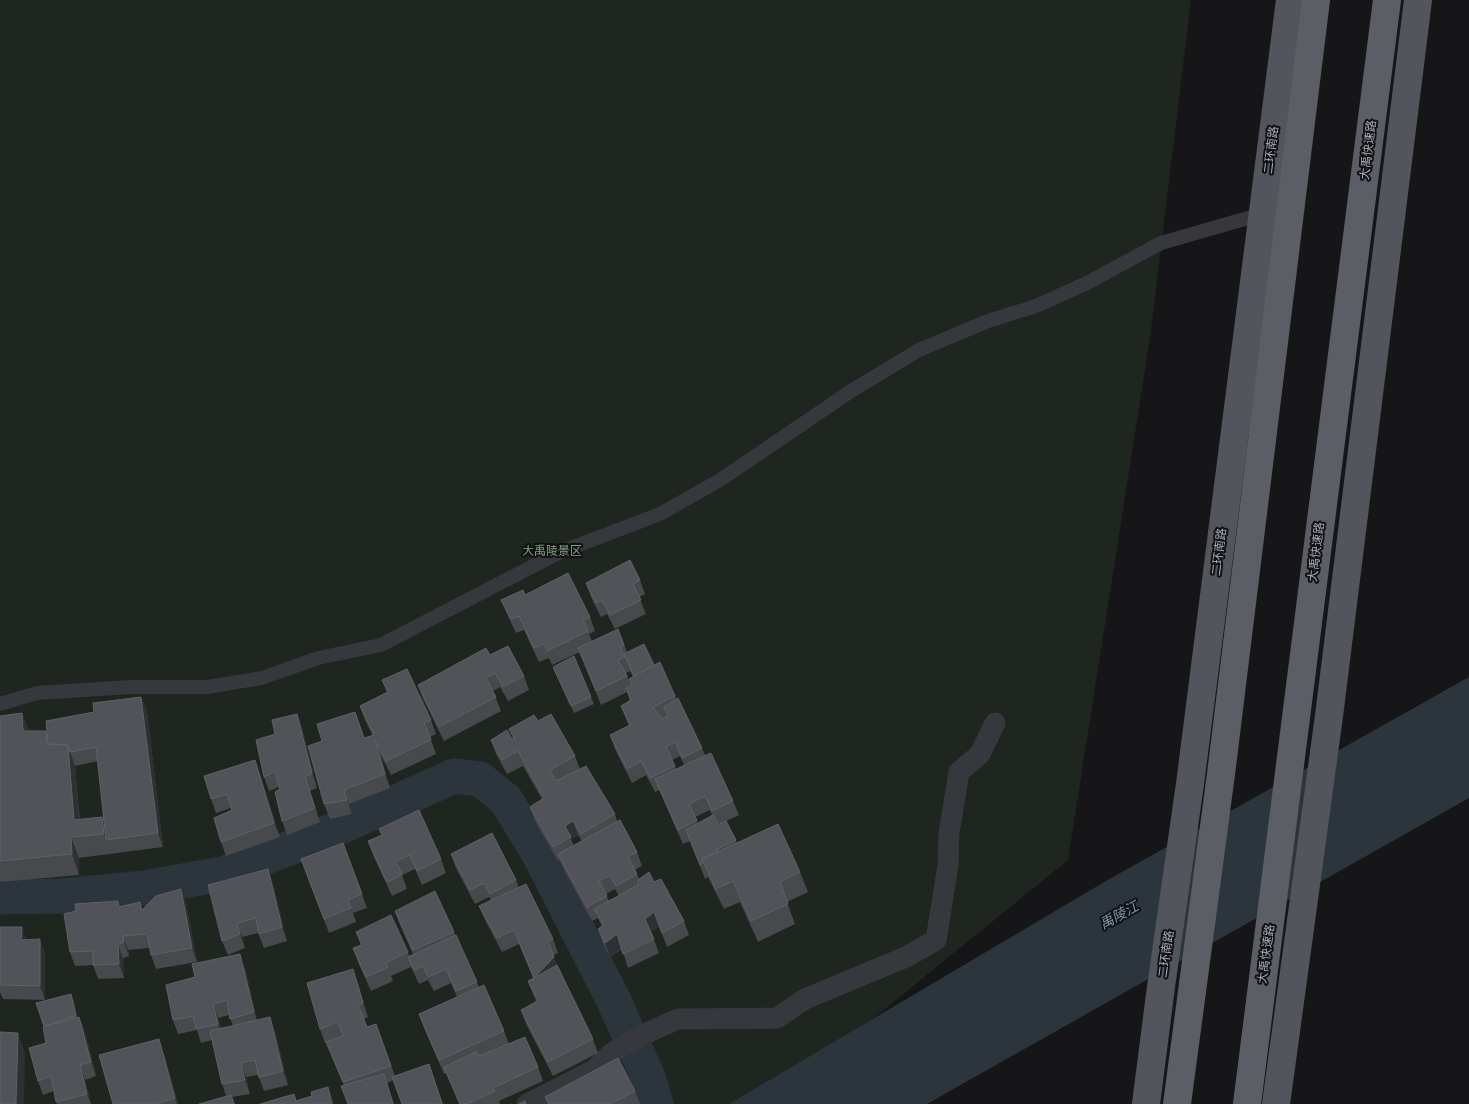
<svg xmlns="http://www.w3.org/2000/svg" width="1469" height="1104" font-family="'Varela Round','Noto Sans SC',sans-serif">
  <rect width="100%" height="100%" fill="#161618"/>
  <path fill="#1e261f" d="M0 0H1191L1150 338 1068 860 779 1095 766 1104H0Z"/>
  <path fill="#2c353c" d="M1469 677V798L927 1104H729L1106 881Z"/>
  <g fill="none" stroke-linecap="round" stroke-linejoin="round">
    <path stroke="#2c353c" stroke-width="35" d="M0 897 62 896 144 888 222 874 318 837 454 776 480 779 506 800 540 856 614 1001 648 1077 656 1104"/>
    <path stroke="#37383d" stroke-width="14" d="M0 704 37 693 130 687H207L262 678 318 658 381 645 560 552 660 514 720 480 851 391 919 350 988 321 1036 306 1087 283 1161 243 1262 214"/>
    <path stroke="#37383d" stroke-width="21" d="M527 1104 594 1070 612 1053 642 1035 678 1019 777 1018 805 999 906 957 936 940 948 866 949 833 959 772 980 754 995 723"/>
    <path stroke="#53555c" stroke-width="28" d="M1146 1104 1161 987 1190 784 1290 0
      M1276 1104 1329 716 1418 0"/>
    <path stroke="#5b5e65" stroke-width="28" d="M1177 1104 1221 774 1316 0
      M1247 1104 1387 0"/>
  </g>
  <path fill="#47494d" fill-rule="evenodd" d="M640 580 645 594 639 597 646 614 615 629 607 614 601 617 591 597 586 583Z
    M525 595 590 617 595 631 589 634 592 641 618 629 627 652 654 665 675 696 702 748 705 755 733 801 739 815 718 825 736 840 737 843 800 872 808 892 787 902 795 924 758 942 740 902 724 909 708 877 705 879 690 841 683 844 659 790 655 792 646 775 632 783 615 749 610 735 629 726 621 706 630 701 627 692 601 705 580 652 552 665 549 658 539 662 524 630 516 633 507 614 501 600ZM630 671 633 677 629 679 631 685 626 673ZM680 756 684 765 676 769 672 760ZM710 810 712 815 698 823 695 817Z
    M490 655 524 676 529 690 508 701 500 687 493 691 501 711 444 741 423 699 418 685Z
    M553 667 591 697 594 704 574 713Z
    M382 680 431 720 436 734 430 737 436 754 391 775 380 754 390 788 349 804 352 814 330 819 324 804 322 741 355 712 364 738 373 736 365 720 360 706 387 692Z
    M141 697 147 711 163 847 79 858V875L0 882V716L22 713 29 731H46L48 738 94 712ZM98 761 104 823 102 817 80 820 75 766Z
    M297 714 302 728 317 788 310 791 320 822 287 835 282 821 279 787 269 791 264 777 275 734Z
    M538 721 575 756 580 769 615 814 617 821 637 852 642 866 635 870 639 879 654 882 684 921 689 935 667 947 659 926 651 932 659 953 628 968 622 949 610 957 603 943 598 929 602 927 598 918 592 921 563 868 560 860 558 861 535 821 530 807 542 799 523 766 507 774 496 754 491 740 512 739 513 738 509 729ZM578 835 582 841 574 846 571 839ZM615 889 619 896 609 901 606 894Z
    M260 774 280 837 226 856 221 842 232 810 231 808 216 813 211 799Z
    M381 835 441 859 446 873 422 885 415 869 402 875 407 889 392 896 373 855 368 841Z
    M343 843 367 908 353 913 356 922 329 933 306 873Z
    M451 854 516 880 519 888 553 939 558 953 553 955 557 965 593 1039 598 1053 553 1076 526 1024 521 1010 536 1001 528 981 533 978 519 944 502 952 485 920 479 906 491 900 489 897 475 904 456 868Z
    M273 883 287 941 264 948 258 933 242 937 245 948 228 955 222 941Z
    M186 903 197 962 156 969 151 955 150 948 128 950 129 956 123 958 124 978 98 979 93 965 75 966 70 952 120 906 143 909Z
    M395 911 454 932 479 987 504 1031 509 1044 538 1067 543 1081 499 1101 500 1104H459L446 1073 444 1074 424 1028 419 1014 457 997 451 983 434 991 428 980 419 984 411 967 391 976 393 981 371 991 358 962 353 948 361 945 356 932 408 952 409 956 413 954 400 925Z
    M0 927 27 940 45 953V1000L3 999 0 992Z
    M245 968 257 1020 275 1031 288 1085 264 1091 258 1075 246 1077 250 1094 232 1097 235 1104H199L226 1096 222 1084 212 1040 201 1043 197 1030 178 1034 173 1020ZM229 1015 233 1026 221 1028 218 1018Z
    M358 983 368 1017 364 1019 367 1027 376 1024 395 1076 429 1064 443 1104H402L394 1080 387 1083 394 1104 344 1085 326 1042 325 1043 320 1029Z
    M71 994 74 1001 77 1017H79L85 1031 96 1076 85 1080 91 1104H57L54 1091 43 1095 38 1081 46 1043 44 1027 36 1003Z
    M164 1054 178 1104H113Z
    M635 1091 640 1104H548L545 1097Z"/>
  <path fill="#2f3033" d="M141 697 147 711 163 847 158 833Z
    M22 713 30 733 23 731Z
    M297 714 302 728 317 788 312 773Z
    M46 731 52 751 47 744Z
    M375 740 380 754 390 788 385 774Z
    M68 745 75 766 81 836 74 820Z
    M255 760 260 774 280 837 274 823Z
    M344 790 349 804 352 814 347 800Z
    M102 817 109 837 106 840 104 834Z
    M573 821 578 835 571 839 565 826Z
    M71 837 79 858V875L72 854Z
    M268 869 273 883 287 941 282 927Z
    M181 889 186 903 197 962 192 948Z
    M654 912 660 926 650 933 645 919Z
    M237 923 242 937 245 948 240 934Z
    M22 927 27 941 21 940Z
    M617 934 622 948 610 957 605 943Z
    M123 936 128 950 129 956 124 942Z
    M40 939 45 953V1000L40 986Z
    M118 944 123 958 124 978 119 964Z
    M240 954 245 968 259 1026 254 1012Z
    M554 957 559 971 534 978Z
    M353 969 358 983 368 1017 363 1003Z
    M71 994 74 1001 78 1024 76 1016Z
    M213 1004 218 1018 223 1038 218 1024Z
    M79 1017 85 1031 96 1076 91 1062Z
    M270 1017 275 1031 288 1085 283 1071Z
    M18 1033 25 1053 24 1104H16Z
    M159 1039 164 1054 178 1104H177L175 1098Z
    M241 1063 246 1077 250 1094 245 1080Z
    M80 1065 85 1080 91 1104 87 1094Z
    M384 1074 389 1088 394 1104H393Z
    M328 1087 333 1101 334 1104H332Z"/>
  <path fill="#525359" stroke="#5f6168" d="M630 560 640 580 633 584 641 600 610 615 602 600 596 603 586 583Z
    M568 573 590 617 583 620 588 631 547 651 544 644 534 648 519 616 511 619 501 600 523 590 525 595Z
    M618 629 624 645 620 647 625 657 618 660 627 676 596 691 578 648Z
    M644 644 654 665 634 676 624 654Z
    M508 646 524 676 503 687 495 673 486 678 496 697 439 727 418 685 486 648 490 655Z
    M574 656 591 697 571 706 553 667Z
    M660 662 675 696 653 707 662 719 668 716 664 707 678 698 702 748 682 758 675 742 666 747 675 766 650 778 641 761 627 769 610 735 630 725 621 706 631 700 626 688 632 685 629 679Z
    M407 669 431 720 424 723 431 740 386 761 375 740 385 774 344 790 347 800 324 804 308 746 322 741 317 724 355 712 364 738 374 735 360 706 388 692 382 680Z
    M141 697 158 833 106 840 96 747 70 752 68 745 48 744 46 721 94 712 93 703Z
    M22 713 23 731H46L47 744 68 745 74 820 102 817 104 834 71 837 72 854 0 861V716Z
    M297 714 312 773 305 777 315 808 282 821 275 792 280 789 275 772 264 777 256 740 275 734 272 720Z
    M551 714 575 756 550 770 556 781 586 766 615 814 581 834 573 821 565 826 571 837 553 847 530 807 544 798 518 751 502 760 491 740 507 730 512 739 514 738 509 729 534 715 538 721Z
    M711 753 733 801 712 811 705 796 689 804 697 820 678 830 655 779Z
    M255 760 274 823 221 842 214 818 232 810 227 794 211 799 204 776Z
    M419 810 441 859 417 871 410 855 396 861 402 875 387 882 368 841 382 835 379 829Z
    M713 815 718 825 726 821 736 840 717 849 718 852 702 859 703 863 700 865 686 830Z
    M620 820 637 852 628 857 637 874 616 886 610 875 599 881 607 896 587 907 558 854Z
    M778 824 800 872 780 882 788 904 751 921 733 881 716 889 702 859Z
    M492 833 516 880 490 894 484 883 470 890 451 854Z
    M343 843 362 894 348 900 351 908 324 919 301 859Z
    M268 869 282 927 259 934 256 918 237 923 240 934 222 941 208 885Z
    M649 872 654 882 661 879 684 921 662 933 654 912 645 919 654 939 623 954 617 934 605 943 598 929 604 925 594 909 638 885V880Z
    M526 884 553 939 548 941 554 957 534 978 557 965 593 1039 548 1062 521 1010 538 1001 528 981 534 978 514 930 497 938 479 906Z
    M181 889 192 948 151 955 147 934 123 936 124 942 118 944 119 964 93 965V951L70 952 64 914 76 911 75 904 118 901 119 907 140 902 142 910 156 896Z
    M435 891 454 932 413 950 395 911Z
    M391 915 408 952 385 963 388 967 366 977 353 948 362 945 356 932Z
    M0 927H22L21 940 40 939V986L0 985Z
    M456 935 477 982 456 991 446 969 428 977 423 966 414 970 408 957Z
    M240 954 254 1012 230 1019 227 1000 213 1004 218 1024 196 1029 193 1016 173 1020 166 985 195 977 192 964Z
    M353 969 363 1003 358 1005 367 1027 376 1024 391 1066 343 1082 326 1042 343 1036 338 1022 320 1029 307 983Z
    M484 985 504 1031 439 1060 419 1014Z
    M71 994 76 1016 44 1026 36 1003Z
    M79 1017 91 1062 80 1065 87 1094 56 1102 51 1076 38 1081 29 1048 46 1043 43 1027Z
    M270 1017 283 1071 259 1077 255 1060 241 1063 245 1080 222 1084 210 1031Z
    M0 1032 18 1033 16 1104H0Z
    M525 1037 538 1067 493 1088 495 1091 467 1104H460L444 1067 476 1052 479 1056Z
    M159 1039 175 1098 155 1104H113L99 1055Z
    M618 1058 635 1091 610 1104H549L545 1097Z
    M429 1064 442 1104H402L392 1077Z
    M384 1074 393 1104H348L341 1086Z
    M328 1087 332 1104H260L294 1094 296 1101 312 1096 311 1092Z
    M231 1095 234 1104H199Z
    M525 1101 526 1104H519Z"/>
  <g text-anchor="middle" stroke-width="4" stroke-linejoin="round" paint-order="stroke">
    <g font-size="12" fill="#a8adb8" stroke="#111113">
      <text transform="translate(1271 150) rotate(-83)" y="4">二环南路</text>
      <text transform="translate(1368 150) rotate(-83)" y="4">大禹快速路</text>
      <text transform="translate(1219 552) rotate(-83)" y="4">二环南路</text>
      <text transform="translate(1316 552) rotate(-83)" y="4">大禹快速路</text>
      <text transform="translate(1166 954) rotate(-82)" y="4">二环南路</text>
      <text transform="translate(1266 954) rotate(-82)" y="4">大禹快速路</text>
    </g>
    <g font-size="12" fill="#7fa381" stroke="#111113">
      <text x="552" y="555">大禹陵景区</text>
    </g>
    <g font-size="14" font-style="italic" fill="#7f9bb3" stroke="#111113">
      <text transform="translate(1119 915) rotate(-29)" y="5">禹陵江</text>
    </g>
  </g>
</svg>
